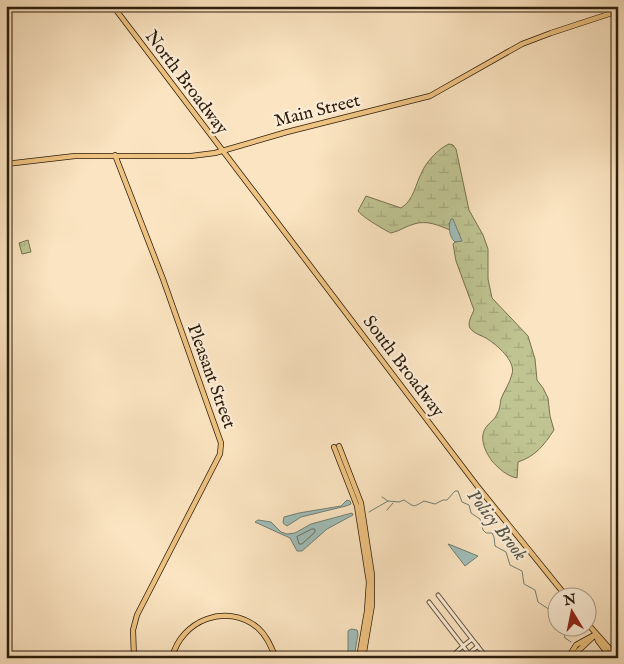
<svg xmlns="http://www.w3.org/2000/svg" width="624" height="664" font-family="'IM FELL English',serif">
  <defs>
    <pattern id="wetland-marsh" width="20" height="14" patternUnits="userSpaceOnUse" patternTransform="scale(1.25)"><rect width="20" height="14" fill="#bfc492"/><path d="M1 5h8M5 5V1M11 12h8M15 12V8" fill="none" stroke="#a4a87d"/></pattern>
    <pattern id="park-tufts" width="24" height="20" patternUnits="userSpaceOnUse" patternTransform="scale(1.25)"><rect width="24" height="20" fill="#bfc492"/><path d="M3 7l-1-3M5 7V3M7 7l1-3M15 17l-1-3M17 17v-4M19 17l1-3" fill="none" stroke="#a4a87d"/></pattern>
  </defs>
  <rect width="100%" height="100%" fill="#fbe4c1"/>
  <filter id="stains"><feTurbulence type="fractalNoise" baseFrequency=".004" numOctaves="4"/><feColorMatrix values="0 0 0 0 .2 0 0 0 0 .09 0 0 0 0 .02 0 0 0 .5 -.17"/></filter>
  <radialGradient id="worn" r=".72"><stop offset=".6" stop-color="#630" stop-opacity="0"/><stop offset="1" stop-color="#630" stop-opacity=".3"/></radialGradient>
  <path fill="url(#wetland-marsh)" stroke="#767050" d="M449 144 453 145 456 149 469 210 483 235 488 249V279L492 298 528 336 535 359 537 380 543 388 548 398 550 416 554 430C544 445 536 456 518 462L517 478C507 476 499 469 492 461 486 453 479 439 485 429 488 423 495 420 497 414 500 410 500 404 501 399 504 391 510 383 512 374 516 361 497 345 486 338 482 336 473 333 470 328 467 323 472 315 474 310L456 261 453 244 455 242 461 241 449 223 450 230C438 225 427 220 414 224 406 226 400 231 391 233 384 230 361 216 358 211L366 196 401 208C414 200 415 185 422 172 426 162 439 148 449 144Z"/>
  <path fill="url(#park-tufts)" stroke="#767050" d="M28 240 31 252 22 254 19 243Z"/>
  <path fill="#a0beb9" stroke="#727e74" d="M451 219H453L462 241 455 242C449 237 448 226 451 219Z
    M347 500 350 501 351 504 346 506 301 517 287 526 283 523 284 517 299 513 341 506Z
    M352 513 353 515 327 529 302 551H297L290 538 255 522 258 520 271 522 281 532 287 534 295 533 311 524Z
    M448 544 451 545 478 556 465 566Z
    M351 629 357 630 358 634 354 658H348V631Z"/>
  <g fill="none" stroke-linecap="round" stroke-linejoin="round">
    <path stroke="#666e63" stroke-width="1" d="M312 529H315V532L302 544H299L297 537Z"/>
    <path stroke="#727e74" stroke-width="1" d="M382 497 388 501
      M387 510 393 503
      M369 512 388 501 399 502 404 500C415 507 412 508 424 501L435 504 443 500H447L455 491H458L462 502 469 505 471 513 480 519 483 530 486 533H492L494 537 495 546 506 552 510 565 522 571 524 584 535 590 538 602 550 610 552 621 556 623
      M562 626 565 638 571 642
      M582 654 584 658"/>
    <defs>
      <path id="minor" d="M438 595 472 639
        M429 602 463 646 450 658
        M463 658 478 646
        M472 658 463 646 472 639 487 658"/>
      <path id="major" d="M113 6 478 487 566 596
        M115 155 163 279 221 443 220 454 137 615 133 630 134 658
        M6 164 75 156H191L215 153 287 132 430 96 522 44 551 33 618 11
        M339 446 361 503 372 575V605L363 658
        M334 447 357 506 369 582 367 611 359 658
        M586 622 618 658
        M596 635 598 641 611 658
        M172 658C181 620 227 602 258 628 267 636 271 647 276 658
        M568 658 576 645 596 634
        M573 658 578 651 595 635"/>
    </defs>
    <use href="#minor" stroke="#604f3a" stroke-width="5"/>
    <use href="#major" stroke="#2c1d0d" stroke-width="6"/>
    <use href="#minor" stroke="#fcedd7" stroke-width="3"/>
    <use href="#major" stroke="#eec280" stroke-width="4.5"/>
  </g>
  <g text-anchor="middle" stroke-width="4.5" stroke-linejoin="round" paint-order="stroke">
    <g font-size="18" fill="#2c1d0d" stroke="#fcedd7">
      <text transform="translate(187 82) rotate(53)" y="6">North Broadway</text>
      <text transform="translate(317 110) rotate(-14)" y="6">Main Street</text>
      <text transform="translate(404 366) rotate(53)" y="6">South Broadway</text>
      <text transform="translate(212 376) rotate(70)" y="6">Pleasant Street</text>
    </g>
    <g font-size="19" font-style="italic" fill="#555549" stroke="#fcedd7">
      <text transform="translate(498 524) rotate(52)" y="7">Policy Brook</text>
    </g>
  </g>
  <rect width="624" height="664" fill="none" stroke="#fbe4c1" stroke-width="25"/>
  <rect x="8" y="8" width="609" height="649" fill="none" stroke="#2c1d0d" stroke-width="2.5"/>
  <rect x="12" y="12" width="599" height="639" fill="none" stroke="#2c1d0d"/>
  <g transform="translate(572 612) rotate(350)"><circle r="24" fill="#fcedd7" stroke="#a99a86"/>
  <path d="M0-4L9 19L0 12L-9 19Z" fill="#8f2418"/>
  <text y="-8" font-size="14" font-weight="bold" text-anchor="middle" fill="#2c1d0d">N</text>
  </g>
  <rect width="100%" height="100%" filter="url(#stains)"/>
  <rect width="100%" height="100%" fill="url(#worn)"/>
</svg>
